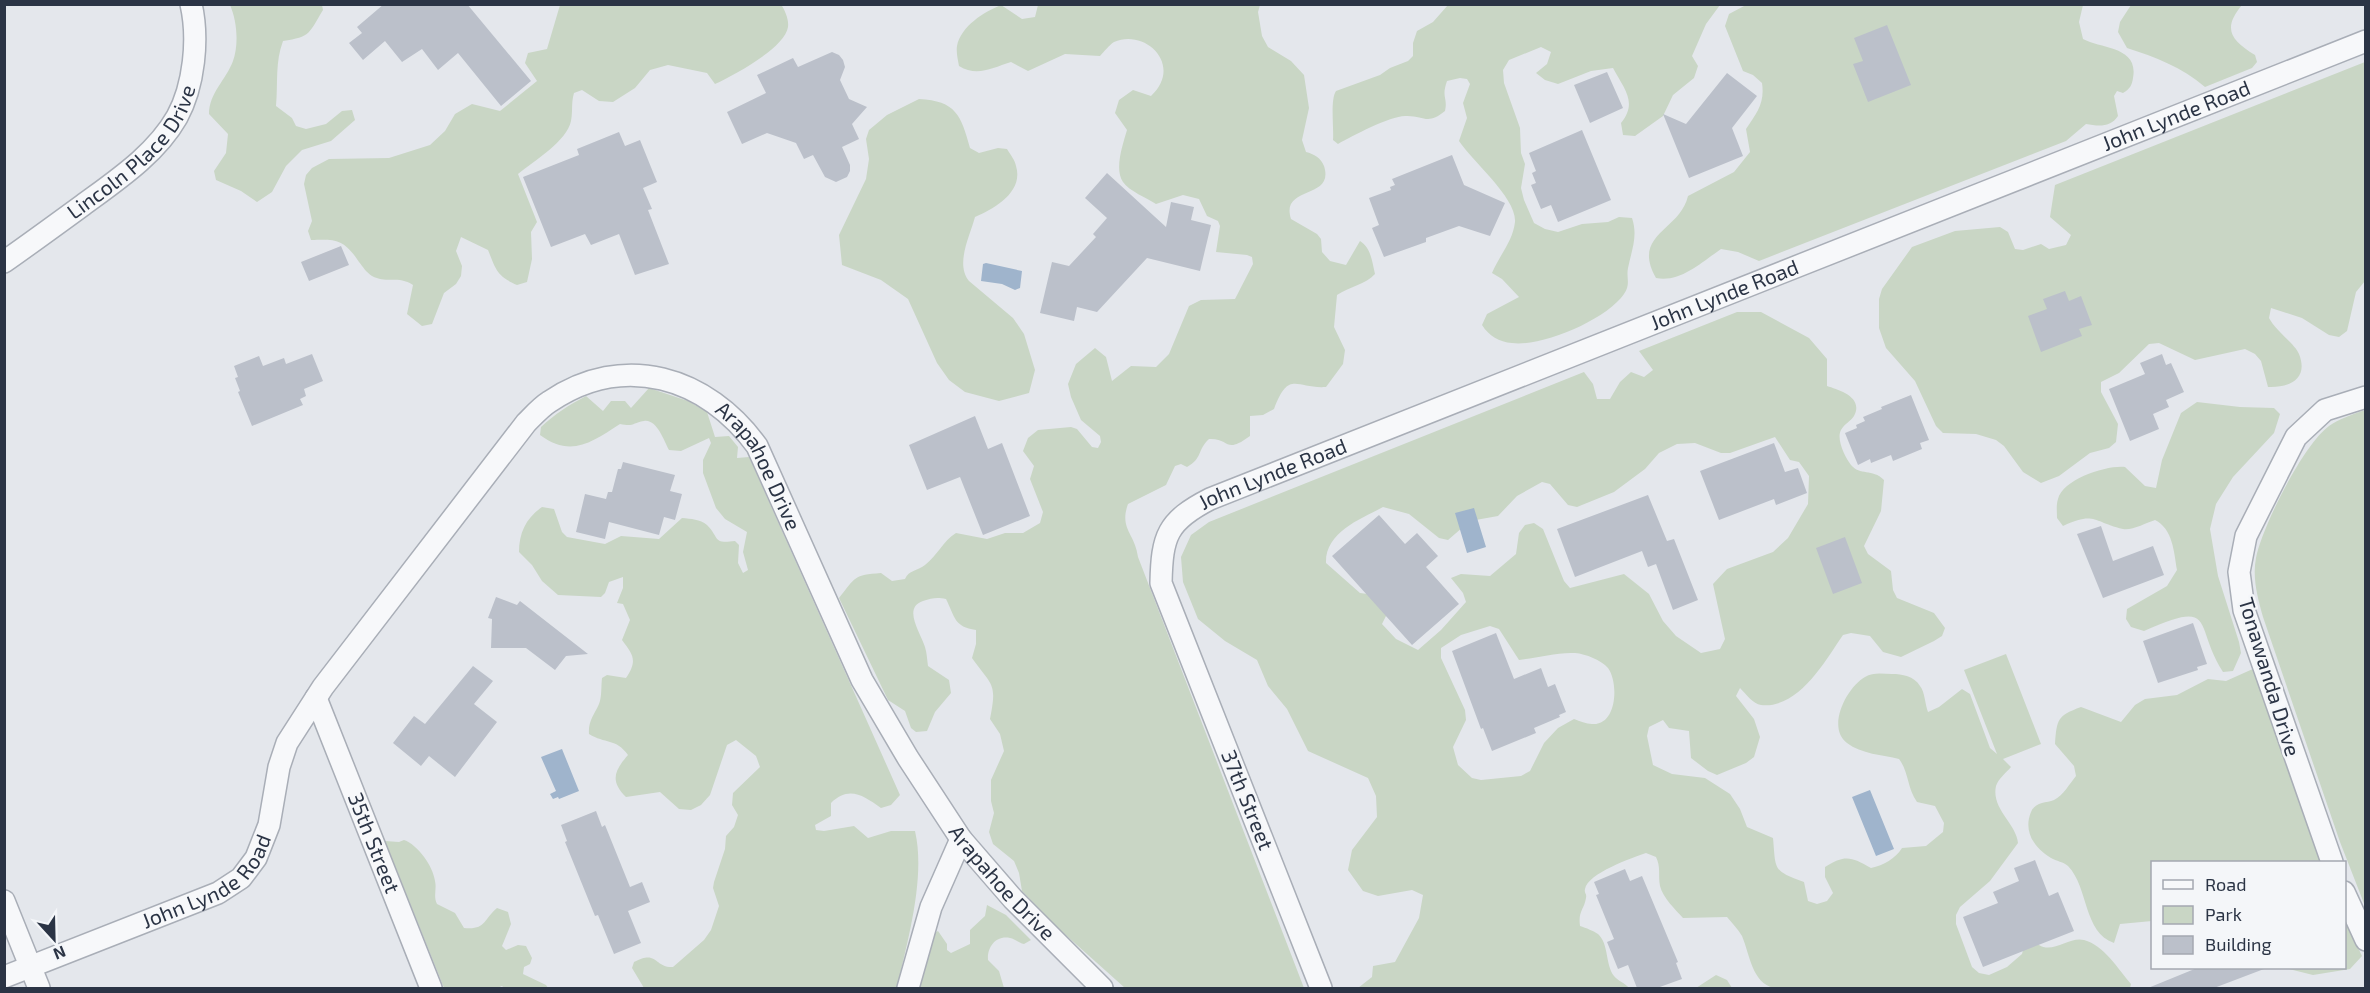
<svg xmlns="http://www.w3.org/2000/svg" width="2370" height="993" font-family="'Exo 2',sans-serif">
  <rect width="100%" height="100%" fill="#e4e7ec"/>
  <path fill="#c9d6c5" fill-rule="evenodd" d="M781 4C785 11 789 19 788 27 785 48 734 75 715 84L707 73 668 65 650 70 635 88 613 102 599 101 582 90 574 93C571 103 573 111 571 121 567 141 534 161 518 174L537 222 531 232 532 259 527 282 517 285C497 276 496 270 488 250L461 237 456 251 462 266 461 276 456 284 444 293 432 324 422 326 407 314 413 285C398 275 387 284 372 276 366 272 363 267 359 262 344 239 336 239 311 240L308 231 312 221 304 184 306 175 312 168 329 159 389 158 430 145 445 131 455 114 472 104 500 111 537 81 525 63 528 53 547 49 560 5Z
    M230 5H322L323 10C309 33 311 37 283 41 275 62 278 83 276 106L292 118 296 126 306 129 326 124 342 111 352 110 355 120 331 141 302 150 286 166 272 192 257 202 241 191 216 180 214 171 226 153 228 134 209 114C209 93 226 80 233 61 239 44 237 21 230 5Z
    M1001 5 1022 19 1035 17 1038 5H1260L1258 12 1262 36 1268 47 1291 61 1304 75 1309 108 1302 140 1306 152C1314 154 1321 158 1324 166 1335 200 1280 185 1291 219L1317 234 1321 239 1322 252 1330 261 1346 265 1360 241C1371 248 1372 261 1375 274 1366 284 1349 287 1337 295L1334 327 1345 350 1343 364 1326 387C1296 389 1289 369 1274 409L1263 415 1250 416V436C1224 455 1231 438 1209 439 1197 450 1203 458 1187 467L1181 464 1175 466 1166 485 1128 504C1119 529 1135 533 1138 557L1304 988H1125L1059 929 1022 891 1019 873 1014 861 993 844 989 832 994 813 991 801V780L1004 751 1000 734 990 719C997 683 993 687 972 658L976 644V630C954 627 955 617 946 599 937 597 932 598 923 601 902 608 921 633 925 647 927 653 927 660 928 666L949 680 951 693 935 712 927 731 916 732 911 728 905 711 888 700 839 598C856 577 853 575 881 573L892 581 905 579C909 570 917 571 925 565 937 556 943 541 956 533L987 539 1005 533H1023L1040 523 1043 512 1030 479 1034 466 1023 451 1028 438 1038 430 1071 427 1077 429 1092 447 1098 448 1101 442 1100 436 1081 420 1071 397 1068 384 1076 364 1095 348 1106 357 1112 381 1131 366 1156 367 1169 354 1189 306 1201 300 1235 299 1253 264 1252 257 1247 255 1216 252 1220 226 1218 221 1207 216 1199 199 1183 195 1156 204C1147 198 1129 191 1123 182 1114 169 1123 144 1127 130L1115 113 1119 100 1133 90 1151 96C1184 65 1145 28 1114 42 1109 45 1104 52 1100 56L1065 54 1028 71 1011 62C992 68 977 77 959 66 958 60 956 52 957 46 961 26 984 12 1001 5Z
    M1448 5H1720L1706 24 1692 56 1698 66 1694 78 1673 95 1663 116 1635 136 1623 135 1621 123C1638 102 1624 89 1613 68L1591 71 1558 84 1545 80 1536 73 1547 64 1551 52 1541 47 1509 60 1503 70 1504 83 1520 128 1521 153 1525 164 1521 188 1524 200 1534 223 1545 229 1558 232 1582 224 1608 222 1619 217 1632 218C1638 236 1632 249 1628 268 1626 278 1631 284 1624 294 1607 319 1543 347 1512 343 1499 342 1489 336 1482 325L1487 314 1519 297 1502 279 1492 273C1499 256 1513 241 1515 222 1517 198 1472 161 1459 141L1467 118 1463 103 1470 84 1467 79 1460 78 1447 81C1441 98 1448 97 1445 111 1427 126 1424 115 1405 116 1390 116 1352 136 1338 144L1333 140C1334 128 1330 100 1336 91L1380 75 1390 68 1408 61 1413 56V43L1417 31 1433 22Z
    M1746 5H2083L2079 22 2083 39C2101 49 2139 46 2133 78 2132 85 2130 89 2123 93L2117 91 2114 96 2118 116C2110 128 2098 126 2086 124L2066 141 1759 261 1738 252 1721 249C1702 262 1680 283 1656 278 1631 234 1680 231 1688 196L1734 172 1750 152 1746 129C1757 113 1765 103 1762 83L1753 75 1743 71 1725 26 1729 14Z
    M2131 5H2242C2222 29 2231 40 2255 55L2257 62 2252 68 2205 87C2182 67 2155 57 2127 48L2118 32 2120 22Z
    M2365 62V281L2356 292 2347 331 2339 337 2329 335 2302 318 2271 308 2269 318C2276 331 2295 344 2299 354 2309 379 2289 388 2268 387L2261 361 2255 354 2245 349 2195 360 2159 343 2149 344 2119 373 2101 382V392L2118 424 2116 442 2109 448 2090 453 2059 476 2041 483 2023 472 2004 446 1996 440 1976 434 1943 433 1936 426 1915 381 1886 348 1879 328V299L1882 289 1912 247 1955 231 2000 227 2008 232 2015 249 2023 250 2041 244 2049 249 2066 245 2071 235 2050 217 2055 185Z
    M919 99C956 101 961 115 970 148L979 153 998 148 1007 149C1010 154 1015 160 1016 166 1024 192 994 209 975 217 970 236 955 264 969 281L1013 318 1024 334 1035 370 1029 393 999 401 965 392 949 380 937 363 908 299 881 280 842 265 839 235 866 179 869 159 866 139 869 130 887 115Z
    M1737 312H1761L1809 338 1827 359V386C1839 390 1864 397 1854 416 1851 421 1844 424 1841 430 1836 439 1845 457 1851 465 1860 476 1872 468 1884 480L1881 511 1864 546 1868 554 1891 571 1893 590 1897 598 1934 613 1945 628 1942 636 1934 641 1901 657 1883 652 1870 636 1851 633 1843 635C1825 661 1799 709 1761 705 1753 704 1746 694 1740 688L1736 696 1754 719 1760 737 1754 757 1746 763 1717 775 1708 771 1691 758 1689 731 1669 728 1663 720 1649 727 1647 736 1653 765 1672 774 1705 778 1730 794 1740 809 1747 827 1773 838C1776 869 1772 871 1804 882L1808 901 1817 904 1827 901 1833 893 1825 877V867C1845 854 1852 857 1871 868 1884 865 1895 859 1902 848L1926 846 1943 832 1944 823 1935 806 1917 802C1907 788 1909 772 1899 759 1883 755 1861 754 1847 743 1826 727 1847 687 1865 677 1873 672 1883 674 1892 674 1902 674 1914 676 1920 686 1925 692 1925 705 1928 712L1939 707 1962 689 1970 694 1990 748 1997 754 1964 670 2006 654 2041 744 2003 759 2011 767C2007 772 1998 779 1996 786 1991 809 2016 823 2018 843L1990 881 1960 907 1956 915V924L1972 967 1979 973 1989 975 2007 967 2022 954 2028 931C2031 935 2035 942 2039 945 2053 954 2070 936 2084 940 2104 945 2118 969 2131 984L2130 988H1774C1752 983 1750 955 1742 936 1738 929 1732 923 1727 917L1683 918C1675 909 1663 898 1660 886 1658 875 1661 867 1656 857L1646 853C1632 858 1588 873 1585 889 1584 894 1587 893 1586 898 1584 910 1578 911 1580 926 1586 928 1594 931 1598 934 1609 944 1605 964 1614 976 1618 981 1625 983 1629 988H1358L1372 977 1373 966 1395 962 1419 918 1423 895 1412 890 1378 896 1363 891 1348 870 1352 850 1377 817 1376 796 1368 778 1308 751 1287 709 1268 686 1257 660 1225 641 1198 619 1183 582 1181 557 1191 535 1209 522 1584 372 1593 384 1597 399H1610L1620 382 1631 372 1644 377 1653 370 1639 351ZM1775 437 1790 460 1799 462 1809 476 1808 504 1788 538 1773 552 1727 569 1713 584 1725 639 1720 649 1701 653 1676 636 1663 621 1649 594 1624 574 1570 588 1564 581 1543 529 1534 523 1525 525 1519 533 1516 554 1490 576 1461 574 1451 578 1463 593 1466 602 1441 630 1418 650 1396 639 1382 624 1391 606 1390 597 1360 593 1326 563C1325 532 1361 519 1383 507L1409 514 1439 538 1448 540 1470 521 1498 516 1517 496 1542 482 1550 484 1568 505 1577 507 1614 492 1645 469 1659 453 1677 444 1695 443 1721 453H1730ZM1490 626 1499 629 1519 660C1537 658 1557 652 1575 653 1586 654 1601 660 1608 668 1619 683 1617 726 1592 724 1586 724 1580 721 1574 719L1558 728 1544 743 1530 771 1521 776 1481 780 1472 778 1458 765 1453 747 1466 720 1465 710 1441 658V648L1461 635Z
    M649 388 688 401 707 412 715 437 729 436 738 447 737 458 749 457 900 795 891 805 881 808C864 796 849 785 831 803V816L815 825 816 830 824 831 854 826 868 838 891 831H915C926 878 907 942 897 988H644L632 968 634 962C658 949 654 968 673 967L704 940 711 930 719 906 713 888 714 882 725 849 726 836 734 827 738 815 732 805 733 793 760 767 756 756 736 740 727 745 710 795 701 805 691 810 679 809 660 792 626 797C610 781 614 771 628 755 616 738 605 744 589 734 588 721 594 715 599 704 602 697 601 686 602 678L607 675 626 678C638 660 633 655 622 640L630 620 623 604 617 603 623 588V577L609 582 605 593 601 597 558 595 542 581 532 565 519 552C519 533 526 518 542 507L554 509 562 532 567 537 605 544 621 536 659 539 682 518C691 519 700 519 707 525 720 538 712 544 735 541L739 545 738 563 743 573 748 570 743 552 747 532 725 519 716 508 703 473V460L711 443 709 438 681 451 669 450C664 441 657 419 644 421 632 423 634 427 620 424 592 442 571 458 540 435L541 427C555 414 569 405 586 396L603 411 611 401H625L631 408Z
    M2197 402 2240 407 2274 408 2280 414 2274 433 2233 477 2216 504 2210 529 2218 576 2239 642 2241 653 2233 671 2223 672C2193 625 2218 598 2144 631L2131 627 2126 619 2127 609 2167 586 2177 570C2174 552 2173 529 2155 520 2146 523 2131 531 2123 529 2093 522 2095 511 2063 526L2057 518C2057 512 2056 505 2058 499 2063 479 2107 465 2125 467L2145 486 2156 488 2162 460 2181 413Z
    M2362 411H2365V906L2340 842 2263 617C2258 599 2252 578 2256 558 2262 527 2303 445 2329 426 2339 419 2351 415 2362 411Z
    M2255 668 2320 862H2152V921L2120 924 2114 943C2083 932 2089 888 2068 866 2064 862 2056 861 2051 858 2034 848 2023 831 2031 812 2035 802 2046 803 2054 800 2063 796 2070 783 2076 776L2074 766 2055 744C2057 719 2057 716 2081 707L2121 722 2135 705 2145 699 2177 695 2208 679 2226 681Z
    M404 840C418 845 433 866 435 881 437 889 433 896 437 904L455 913 464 928C486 930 483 920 497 908L508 912 511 924 502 946 506 950 518 945 526 946 532 958 530 964 524 967 523 974 546 985 548 988H504L502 986 497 988H444L385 841 399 842Z
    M987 905 1006 915 1031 940 1024 944C1019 943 1015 939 1010 938 996 935 987 947 988 960L999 971 1004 988H917L928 937 938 931 947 944V950L951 953 970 944V930L985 916Z
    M2345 921 2362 956 2350 969 2313 975 2285 968H2344Z
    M1716 975 1727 980 1732 988H1696Z"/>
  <path fill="#9fb4cc" d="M986 263 1022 271 1020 288 1015 290 1002 284 981 281 983 264Z
    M1474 508 1486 547 1467 553 1455 513Z
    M562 749 579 791 559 799 558 797 553 799 550 794 556 791 541 757Z
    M1870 790 1894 849 1876 856 1852 797Z"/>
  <path fill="#bbc0ca" d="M384 4H467L531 81 501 106 458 53 438 70 422 49 402 62 385 41 363 60 349 43 362 33 357 27Z
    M1887 25 1911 85 1868 102 1853 64 1863 61 1854 38Z
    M832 52 839 55 843 60 845 67 840 80 849 99 867 107 852 124 859 139 842 147 850 165V171L847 177 836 182 825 177 813 155 804 159 796 143 767 133 742 144 727 112 766 93 757 75 793 58 798 67Z
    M1607 72 1623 108 1590 123 1574 85Z
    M1727 73 1757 96 1732 128 1743 156 1689 178 1663 114 1686 124Z
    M1582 130 1611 200 1558 222 1551 205 1541 209 1531 185 1536 183 1532 173 1536 171 1529 153Z
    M619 132 625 146 640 140 657 182 643 188 652 209 648 210 669 264 635 275 619 234 591 245 585 234 551 247 523 177 579 155 577 149Z
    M1452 155 1464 185 1505 203 1490 236 1459 226 1426 238V242L1384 257 1372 228 1379 225 1369 198 1391 190 1390 187 1395 185 1392 179Z
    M1107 173 1166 227 1171 202 1194 207 1191 220 1211 225 1200 271 1147 258 1097 312 1077 307 1074 321 1040 313 1052 262 1069 266 1096 237 1093 234 1107 218 1085 198Z
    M341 246 349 265 309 281 301 262Z
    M2065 291 2069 301 2081 296 2092 325 2079 329 2082 336 2041 352 2028 316 2047 309 2043 299Z
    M312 354 323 381 304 389 306 396 300 399 303 405 252 426 238 392 240 391 235 378 238 377 234 366 259 356 263 366 284 358 286 364Z
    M2162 354 2166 365 2171 363 2184 392 2166 400 2169 407 2153 414 2159 429 2130 441 2109 389 2145 374 2140 363Z
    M1911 395 1929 440 1920 443 1922 449 1893 461 1891 455 1871 463 1870 459 1858 465 1845 433 1857 428 1856 425 1865 421 1863 417 1882 409 1881 407Z
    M975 416 988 449 1002 443 1030 516 983 535 960 477 927 490 909 445Z
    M1774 443 1785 472 1798 468 1807 493 1776 505 1774 499 1719 520 1700 471Z
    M623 462 675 475 670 491 682 494 675 520 664 517 659 535 609 522 605 539 576 532 585 494 606 499 608 492H612L618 469H621Z
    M1648 495 1667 541 1674 539 1698 600 1673 610 1656 564 1648 567 1642 551 1575 577 1557 529Z
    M1379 515 1405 544 1417 533 1438 556 1426 567 1459 604 1412 645 1332 556Z
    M2101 526 2113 561 2153 546 2164 575 2103 598 2077 534Z
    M1845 537 1862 583 1833 594 1816 548Z
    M496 597 517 605 520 601 588 654 566 656 555 670 526 648H491L492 619 488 618Z
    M2193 623 2207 664 2197 667 2198 670 2158 683 2143 641Z
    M1496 633 1514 679 1541 668 1548 687 1555 684 1566 712 1559 715 1560 717 1534 728 1536 733 1492 751 1483 728 1481 729 1452 651Z
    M473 666 493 681 474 704 497 722 455 777 429 756 421 766 393 743 414 716 425 724Z
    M596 811 602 827 605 825 630 887 642 882 650 902 628 911 641 943 614 954 598 915 595 916 565 842 567 841 561 825Z
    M2035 860 2049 896 2058 892 2074 931 1983 967 1963 917 1998 903 1993 892 2019 881 2014 868Z
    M1625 869 1630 881 1642 876 1678 962 1676 963 1682 979 1657 988H1637L1628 965 1618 969 1607 942 1614 939 1596 895 1599 894 1594 882Z
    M2197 968H2264V969L2214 988H2148Z"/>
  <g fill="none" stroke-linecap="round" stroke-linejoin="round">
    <defs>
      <g id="minor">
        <path id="s1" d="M4 262C31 243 57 224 83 205 117 180 156 154 177 117 194 86 199 39 191 4"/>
        <path id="s2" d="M316 698 431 988"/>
        <path d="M2332 862 2244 610 2239 572 2246 536 2296 437 2325 410 2366 397"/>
        <path d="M2344 892 2366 940"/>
        <path d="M4 901 39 988"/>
        <path id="s3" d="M4 977 218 893 241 878 256 858 269 825 279 767 287 743 323 687 526 423C533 416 541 407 549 402 624 351 707 377 757 446L862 680 908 758 961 839 1013 899 1102 988"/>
        <path d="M908 988 931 907 961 839"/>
        <path id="s4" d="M1321 988 1161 583C1162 536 1167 521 1210 499L2366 41"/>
      </g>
    </defs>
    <use href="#minor" stroke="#a9aeb7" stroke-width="24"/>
    <use href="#minor" stroke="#f7f8fa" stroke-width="21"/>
  </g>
  <g text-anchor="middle" stroke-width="5" stroke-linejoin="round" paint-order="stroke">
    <g font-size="21" fill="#2b3445" stroke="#f4f6f9">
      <text dy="7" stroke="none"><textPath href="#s4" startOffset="1580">John Lynde Road</textPath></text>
      <text dy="7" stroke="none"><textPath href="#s1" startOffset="171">Lincoln Place Drive</textPath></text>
      <text dy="7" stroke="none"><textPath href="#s4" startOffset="1094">John Lynde Road</textPath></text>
      <text dy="7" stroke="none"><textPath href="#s3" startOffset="1088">Arapahoe Drive</textPath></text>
      <text dy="7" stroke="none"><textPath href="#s4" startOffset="608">John Lynde Road</textPath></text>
      <text transform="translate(2269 677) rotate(73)" y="7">Tonawanda Drive</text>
      <text transform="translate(1247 800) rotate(68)" y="7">37th Street</text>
      <text dy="7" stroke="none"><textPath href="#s2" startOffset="156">35th Street</textPath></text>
      <text dy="7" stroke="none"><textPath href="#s3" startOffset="228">John Lynde Road</textPath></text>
      <text dy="7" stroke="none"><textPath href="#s3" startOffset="1574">Arapahoe Drive</textPath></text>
    </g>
  </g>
  <rect width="2370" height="993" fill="none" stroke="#2b3445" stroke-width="12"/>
  <rect x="2151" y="861" width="195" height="108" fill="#f4f6f9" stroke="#a4a8b1" stroke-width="1.5"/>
  <rect x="2163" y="880" width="30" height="9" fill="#f7f8fa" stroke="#a4a8b1" stroke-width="1.5"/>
  <text x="2205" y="891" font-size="18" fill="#2b3445">Road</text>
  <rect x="2163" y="906" width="30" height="18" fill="#c9d6c5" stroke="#a4a8b1" stroke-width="1.5"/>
  <text x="2205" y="921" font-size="18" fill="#2b3445">Park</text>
  <rect x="2163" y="936" width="30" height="18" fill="#bbc0ca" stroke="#a4a8b1" stroke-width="1.5"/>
  <text x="2205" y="951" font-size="18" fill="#2b3445">Building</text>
  <g transform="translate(54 939) rotate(158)" stroke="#f4f6f9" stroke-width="4.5" paint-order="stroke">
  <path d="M0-4.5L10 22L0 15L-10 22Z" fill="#2b3445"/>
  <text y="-9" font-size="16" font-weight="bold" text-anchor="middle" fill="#2b3445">N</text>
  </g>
</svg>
